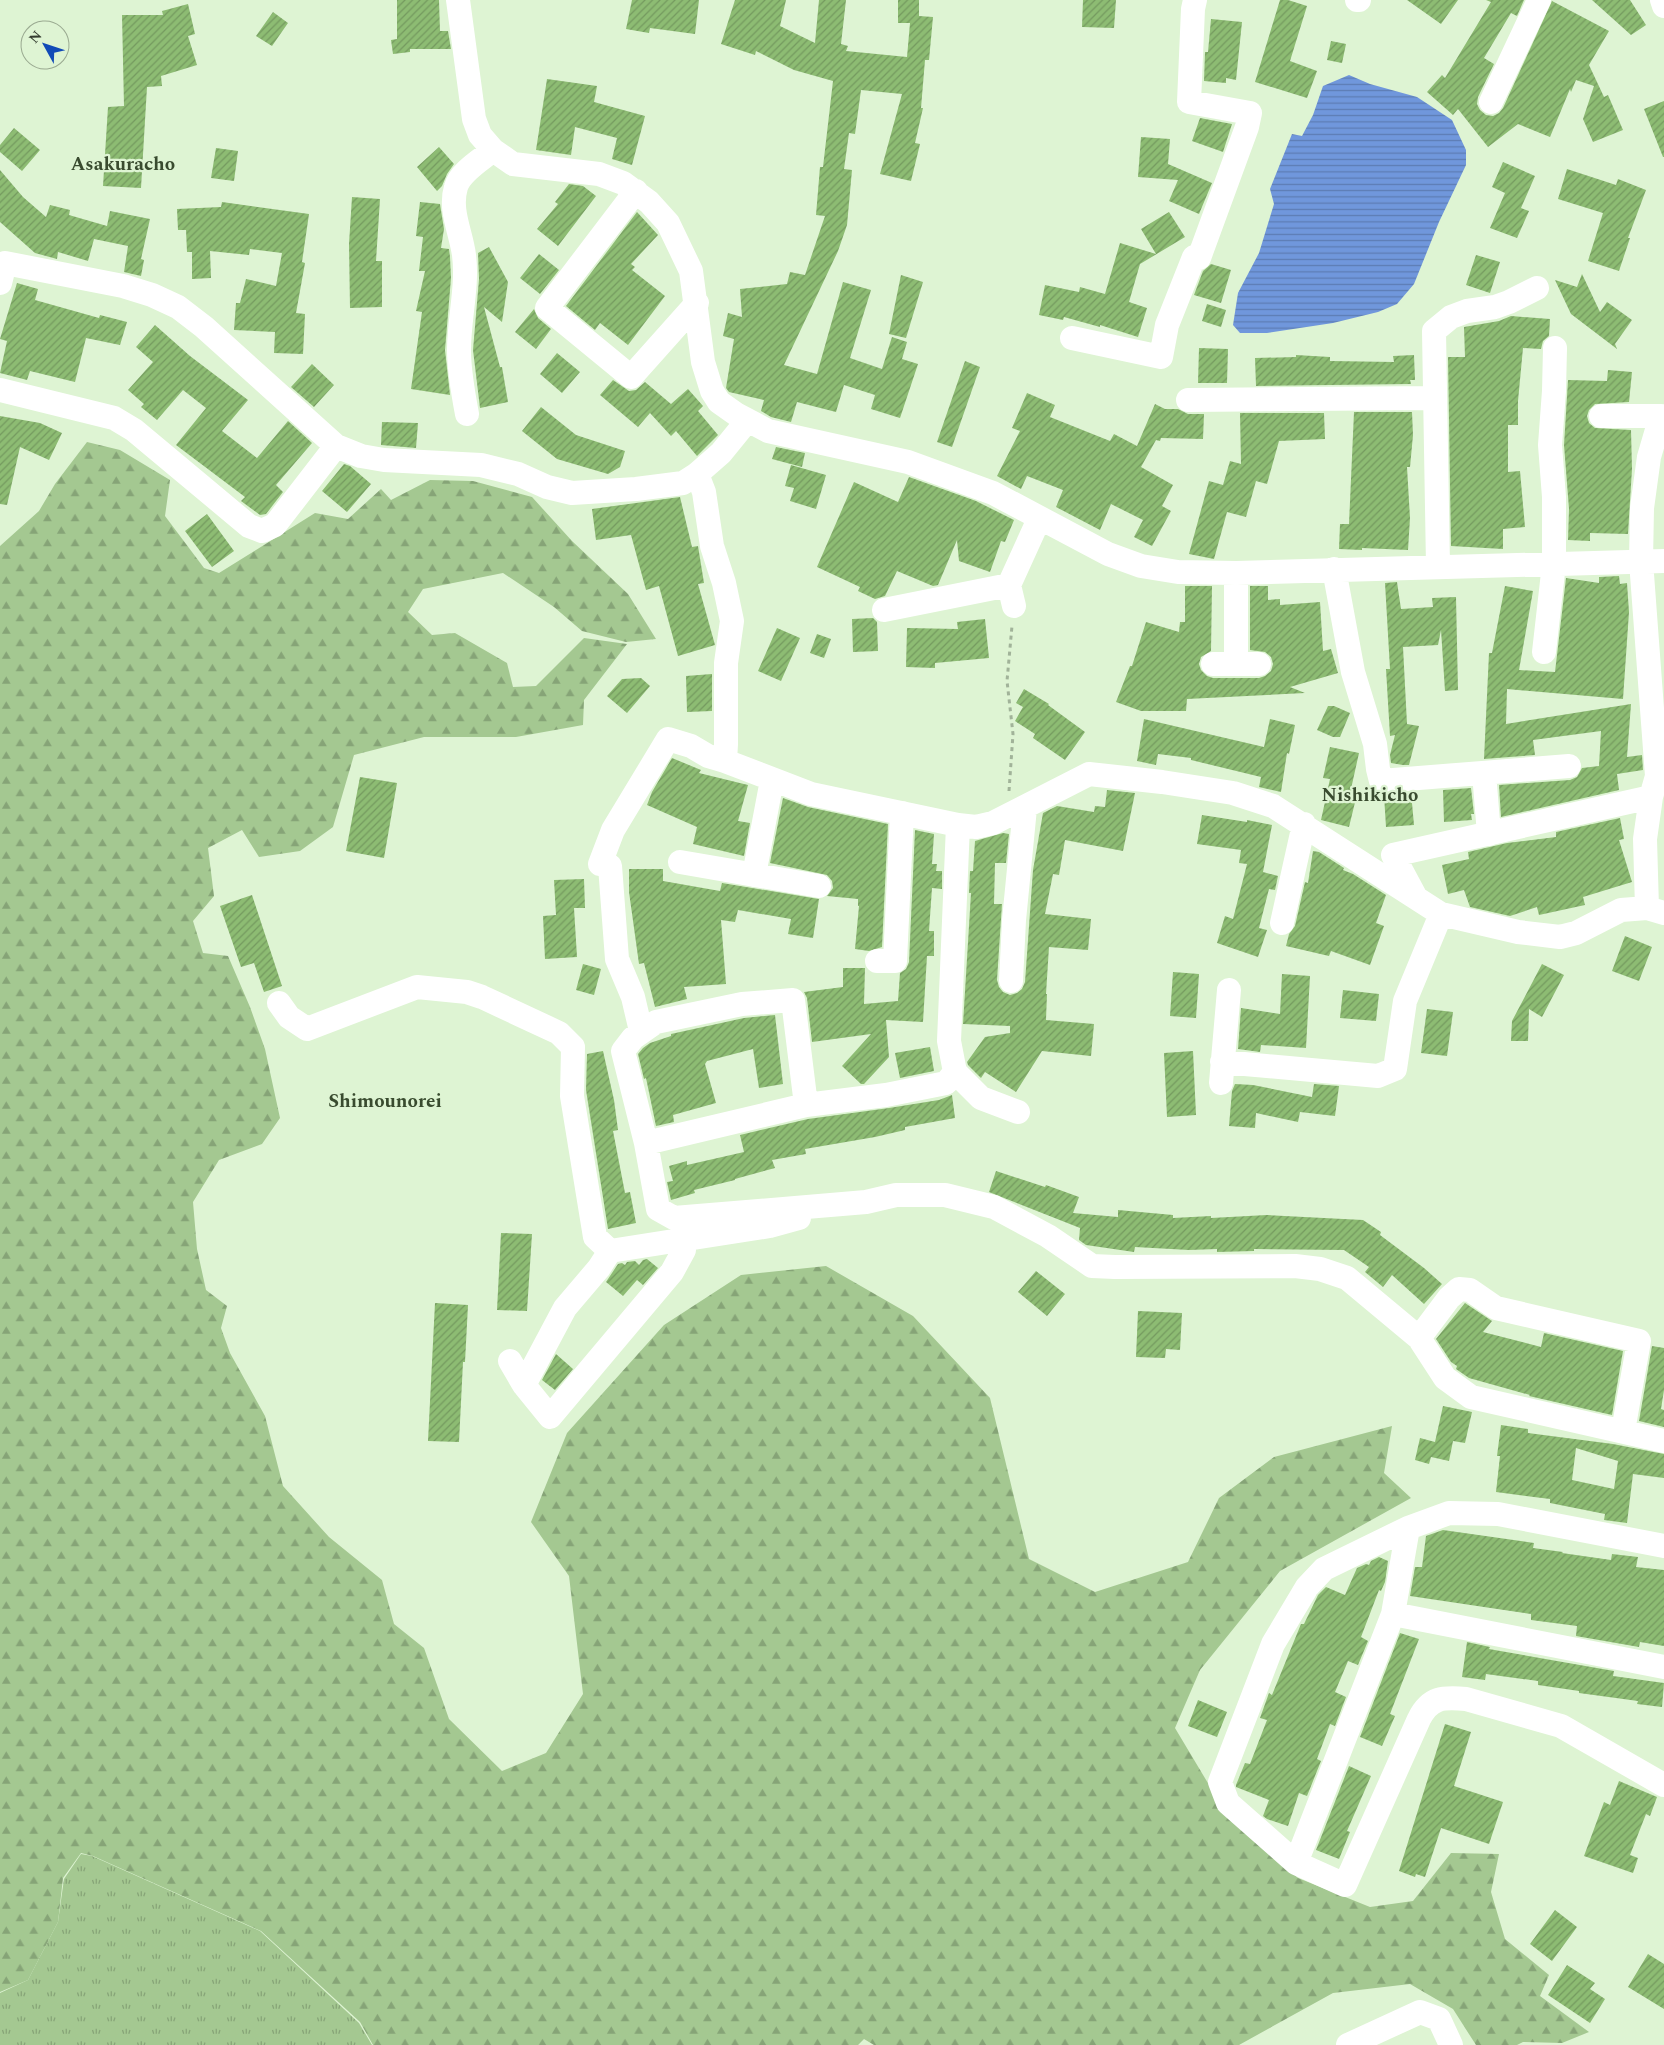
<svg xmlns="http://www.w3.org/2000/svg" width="1664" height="2045" font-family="Spectral,serif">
  <defs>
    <pattern id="grass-tufts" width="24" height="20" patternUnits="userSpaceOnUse" patternTransform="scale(1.25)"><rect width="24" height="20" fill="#a4c891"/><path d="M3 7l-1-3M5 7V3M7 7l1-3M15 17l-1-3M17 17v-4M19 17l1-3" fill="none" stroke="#86a477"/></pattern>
    <pattern id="forest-firs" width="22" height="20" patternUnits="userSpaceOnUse" patternTransform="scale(1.25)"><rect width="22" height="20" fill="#a4c891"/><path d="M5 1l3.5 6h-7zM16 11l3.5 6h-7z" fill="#86a477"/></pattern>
    <pattern id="water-rules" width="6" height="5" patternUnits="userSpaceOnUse" patternTransform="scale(1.25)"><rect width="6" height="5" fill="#7097dc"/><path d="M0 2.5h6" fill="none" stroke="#5d7cb3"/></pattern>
    <pattern id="building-hatch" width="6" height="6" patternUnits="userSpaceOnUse" patternTransform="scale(1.25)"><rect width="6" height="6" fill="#8dbc73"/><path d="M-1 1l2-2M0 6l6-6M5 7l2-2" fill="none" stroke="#749a5f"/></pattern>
  </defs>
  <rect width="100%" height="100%" fill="#def4d3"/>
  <path fill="url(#grass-tufts)" d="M81 1854 92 1856 260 1931 359 2023 372 2045H0V1993L28 1980 58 1922 64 1879Z"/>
  <path fill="url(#forest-firs)" d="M87 442 120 450 170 480 165 516 204 568 219 573 315 513 348 519 381 489 391 500 430 480 473 481 532 497 572 541 628 594 656 639 626 642 582 631 554 607 503 573 423 589 408 612 432 635 455 633 507 663 513 687 536 686 584 638 627 644 584 700 583 725 516 737H424L354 755 333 827 300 851 259 857 242 830 208 848 214 896 193 921 203 953 228 956 250 1007 265 1049 280 1118 262 1144 219 1160 193 1202 197 1249 206 1290 227 1306 221 1328 230 1353 265 1416 283 1486 329 1537 382 1580 394 1624 424 1648 449 1719 502 1771 546 1753 583 1694 569 1576 531 1522 567 1433 664 1325 741 1275 826 1266 913 1316 990 1398 1029 1559 1095 1592 1188 1562 1219 1498 1274 1457 1392 1426 1384 1473 1411 1498 1280 1571 1200 1670 1175 1728 1227 1815 1298 1878 1370 1907 1413 1901 1451 1853 1499 1854 1491 1892 1505 1939 1549 1975 1540 1996 1589 2032 1562 2043 1523 2042 1517 2045H1476L1453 2009 1410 1984 1333 1993 1239 2045H874L864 2039 858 2045H373L360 2022 261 1931 93 1856 81 1853 63 1878 58 1922 28 1980 0 1992V546L39 511 55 484Z"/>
  <path fill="url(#water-rules)" d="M1349 75 1370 84 1417 97 1452 120 1466 150V165L1439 222 1414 284 1397 304 1378 312 1333 323 1267 333H1240L1233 325 1238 293 1259 253 1274 204 1270 189 1292 134 1302 136 1313 115 1323 86Z"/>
  <path fill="url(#building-hatch)" fill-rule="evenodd" d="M397 0H439L440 31H448L451 49H410V52L393 54 391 40 397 39Z
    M632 0H699L695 34 650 28 649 33 626 29Z
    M735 0H786L780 26 815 43 819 0H846L841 44 848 46 846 51 907 57 910 23H898V0H919V16L933 17 929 60H925L921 108H923L915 143 920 144 911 181 880 174 902 94 861 90 855 134 849 133 844 169 852 170 847 225 838 251 784 365 817 374 843 282 871 290 850 358 882 369 892 337 907 342 902 359 918 364 900 418 871 409 875 395 844 385 836 412 797 402 791 422 771 417 761 411 764 400 729 392 726 388 734 339 723 336 728 313 742 317 740 289 787 284 790 272 805 275 825 216 816 215 820 167H823L833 81 794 70 756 51 755 55 721 44Z
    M1083 0H1116L1114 28 1082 27Z
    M1280 0H1288L1307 6 1290 61 1317 71 1307 98 1255 82Z
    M1407 0H1458L1441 24Z
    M1486 0H1524L1517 16 1511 13 1484 58 1494 64 1478 97 1477 104 1480 110 1486 115 1493 116 1499 113 1503 108 1552 1 1609 31 1589 65 1604 97 1608 95 1623 130 1593 142 1583 119 1594 86 1576 80 1571 92 1570 89 1550 137 1518 124 1488 147 1458 109 1453 115 1427 92 1442 75 1445 78 1491 2Z
    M1592 0H1630L1646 25 1631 35Z
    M188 4 195 34 188 36 197 65 161 76 162 86 147 87 141 188 103 186 108 107 124 106 122 15H163L162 11Z
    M273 12 288 23 272 46 256 36Z
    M1211 19 1242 22 1236 80 1226 78V83L1204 81 1205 52H1208Z
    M1331 41 1346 44 1342 63 1327 60Z
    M547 79 597 86 594 102 645 116 632 165 612 159 617 138 575 127 571 155 536 150Z
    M1664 101V157H1663L1644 109Z
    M1200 118 1232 124 1223 152 1192 141Z
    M14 128 40 150 22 171 0 152V145Z
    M1141 137 1170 139 1168 164 1212 183 1199 214 1169 201 1178 180 1138 177Z
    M439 147 454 164 447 174 442 186 437 191 417 167Z
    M216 148 238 151 234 181 211 178Z
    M1503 162 1535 176 1521 208 1529 211 1517 238 1490 228 1505 193 1492 187Z
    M1567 169 1616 185 1618 179 1646 190 1628 238H1630L1619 271 1588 261 1603 213 1558 199Z
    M0 170 23 197 46 217 50 205 70 210 69 215 107 226 110 211 150 219 141 259 144 260 141 276 124 272 128 246 94 239 88 261 58 252 57 259 35 253 0 222Z
    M569 184 583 186 596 196 558 246 537 229 558 204 555 202Z
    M352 197 380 199 376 261H382V307L350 308 349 244Z
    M222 202 309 214 302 262 305 263 296 313 305 314 303 354 274 353 275 332 234 330 236 303H240L246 279 276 286 282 253 250 249 249 255 210 251 211 278 192 279V252H187L186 230H178L177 209 221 207Z
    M420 202 440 204 444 229 441 248 449 249 450 257 451 278 445 350 450 395 411 389 422 312 416 311 425 271H419L423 237 416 236Z
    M637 212 658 235 631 264 635 267 632 270 665 296 628 345 600 323 595 330 566 306Z
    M1169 212 1185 237 1140 264 1129 302 1147 308 1138 337 1100 325V327L1064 317 1063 320 1039 315 1045 285 1079 292 1080 287 1105 294 1120 243 1156 254 1141 229Z
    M489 247 508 282 502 322 484 307 500 367H502L508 402 480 408 473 350 479 279 478 253Z
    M539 254 559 270 540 294 520 278Z
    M1476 255 1500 262 1490 293 1466 285Z
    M1211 264 1231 270 1221 303 1194 295 1203 271Z
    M1582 274 1600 312 1607 302 1632 320 1615 344 1617 349 1571 314 1555 280 1577 287Z
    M901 275 923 282 906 338 889 334Z
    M17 283 38 289 35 300 99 318 100 315 127 322 120 345 86 338 75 382 30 371 27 380 0 373 7 341 0 339Z
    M1207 304 1226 310 1221 327 1202 321Z
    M534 309 538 318 551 329 536 349 515 332Z
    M1511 316 1550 319 1549 336 1543 341 1541 349 1523 348 1518 401V425H1508V472L1520 471 1525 527 1503 529V549L1451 546 1448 357H1465L1464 327 1499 321Z
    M155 325 190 356 248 400 222 431 257 458 288 421 312 443 276 485 283 492 266 514 260 515 241 501 245 497 176 445 206 408 183 390 157 420 141 407 144 404 128 390 153 362 136 347Z
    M1199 348 1228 349 1227 383H1198Z
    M557 353 580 372 562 393 540 374Z
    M1296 355 1330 357V361L1394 362 1393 356 1414 355 1415 380H1410L1411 384 1256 386 1255 358 1296 357Z
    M965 361 980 367 952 447 937 442Z
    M312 364 334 385 314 407 291 387Z
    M1608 370 1632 372 1629 402 1595 404 1589 410 1587 416 1589 423 1595 428 1631 430 1632 469 1628 534 1590 533V541L1568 540 1569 509 1564 445 1568 380 1607 381Z
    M613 380 629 391 636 390 645 382 671 404 688 389 703 406 698 411 718 435 697 456 676 431 671 436 650 413 638 427 600 395Z
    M1027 393 1055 405 1050 417 1110 441 1114 434 1137 446 1155 404 1165 409H1178L1188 414H1204L1203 439 1161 438 1160 441 1156 440 1141 467 1173 485 1162 506 1171 511 1152 546 1134 537 1143 520 1111 504 1100 530 1056 507 1063 490 1027 476 1021 489 997 476 1020 431 1012 428Z
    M541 407 576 435 625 451 620 467 608 474 557 459 522 431Z
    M1354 412H1412L1413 435 1410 467H1407L1410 518 1408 550 1362 548V550L1339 549 1340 524H1349Z
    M1240 413H1324L1325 439 1279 441 1267 484 1256 481 1246 517 1227 512 1214 559 1189 554 1209 481 1223 485 1230 461 1241 464Z
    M0 416 40 423 62 433 49 460 20 447 7 505 0 504Z
    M382 422 418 423 416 448 381 445Z
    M776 447 805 453 802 467 772 459Z
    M344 464 350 466 371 484 347 512 322 491Z
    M791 465 826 475 816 509 790 501 794 488 785 486Z
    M909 477 976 501 1014 520 1005 542 1001 541 990 572 959 561 957 540 938 585 933 586 897 571 885 596 875 599 858 591 860 587 817 567 854 482 898 502Z
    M680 497 692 547 698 546 704 583 698 584 715 645 678 656 659 586 646 590 631 535 596 540 592 509Z
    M207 514 234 551 212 567 185 531Z
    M1619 576 1620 584 1627 583 1629 612 1623 699 1507 689 1506 724 1631 704 1627 757 1642 755 1643 770 1617 774 1619 790 1501 817 1499 785 1570 780 1577 777 1582 768 1599 766 1601 731 1533 740 1535 755 1484 759 1489 653H1492L1505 586 1533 591 1519 670 1555 672 1566 578 1599 583V577Z
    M1397 582 1401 609 1433 607 1432 598 1456 597 1458 690 1445 691 1441 630 1438 645 1403 647 1407 724 1419 726 1409 765H1403L1391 763 1390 755 1395 735 1390 736 1386 669H1390L1385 583Z
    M1185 586H1212L1211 651 1201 657 1199 664 1201 670 1207 676 1213 678H1259L1265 676 1271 671 1273 664 1271 657 1265 652 1250 650V586H1268V600L1280 599V605L1320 602 1323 651 1331 649 1338 673 1290 687 1305 693 1187 699 1186 711H1141L1116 702 1130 666H1132L1146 622 1179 632 1180 622H1185Z
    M873 618 877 622 878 651 853 652 852 619Z
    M985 619 989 658 935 663V668L906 667 907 628 958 629 957 622Z
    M777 628 800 638 781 681 758 671Z
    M817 634 831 639 824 658 810 653Z
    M712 674V711L687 712 686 676Z
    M641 678 650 686 627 713 607 696 622 679Z
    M1024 689 1049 704 1048 705 1085 732 1065 760 1033 738 1035 734 1015 721 1023 707 1016 703Z
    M1328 706H1334L1350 713 1340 737H1333L1317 730Z
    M1144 719 1264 747 1270 719 1295 725 1289 754 1287 753 1281 792 1259 787 1261 777 1191 760V758L1158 754 1156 765 1137 761Z
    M1330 747 1359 753 1351 789 1358 790 1349 827 1321 820 1330 779 1323 778Z
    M672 758 701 770 699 773 748 785 738 821 750 823 744 856 693 844 697 827 647 805 652 792Z
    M360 777 397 783 384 858 346 851Z
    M1471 788 1474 814H1471L1472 820 1444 822 1443 790Z
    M1107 790 1135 793 1123 851 1065 840 1059 875 1053 874 1045 914 1091 919 1088 950 1049 947 1046 994H1047L1046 1020 1094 1024 1091 1056 1042 1051 1016 1092 985 1072 981 1078 968 1065 967 1062 985 1037 1010 1033V1026L963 1024 971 893H969L970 871H973L975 841 1003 833 1009 834 1006 863H995L994 904H1002L997 980 999 987 1003 992 1010 995 1017 993 1022 989 1025 982 1033 870 1043 813 1057 806 1094 812 1095 806 1105 807Z
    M1411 792 1414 825 1386 827 1384 795Z
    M783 798 808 807 888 824 882 947 869 951 855 949 859 906H858V899L827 896 833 888 832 881 827 875 770 863Z
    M1202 815 1247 822V820L1272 825 1263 872 1278 876 1275 890 1269 889 1259 928 1267 930 1258 957 1217 943 1225 916 1233 919 1247 864 1239 863 1241 850 1197 844Z
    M1620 818 1624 839 1619 840 1632 882 1583 897 1585 905 1539 915 1537 907 1510 916 1470 907 1464 890 1448 894 1442 865 1469 859 1468 852 1507 843 1556 837V832Z
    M915 830 934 834 932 864H937L936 871H942V889L932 888 929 931H934V956H927L923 1022 886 1020 889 1057 864 1084H861L842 1066 871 1034 812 1042 807 998 804 992 843 987V968H865L864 1004 898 1001 900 973 906 969 909 962Z
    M1313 851 1319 852 1344 868 1343 870 1353 874 1386 895 1376 923 1384 926 1370 965 1331 951 1329 956 1286 946 1289 934 1295 926 1305 882 1308 883Z
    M629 869H663V881L720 891 722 883 819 899 813 938 788 934 791 919 738 910 735 922 721 920 726 984 684 987 687 999 655 1007 644 963 639 964 629 892Z
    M584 879 585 908H574L577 957 545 959 543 916 556 915 554 880Z
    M252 895 282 986 264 992 254 963 241 967 220 906Z
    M1625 936 1652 947 1639 981 1612 971Z
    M583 964 601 969 594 995 576 990Z
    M1542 964 1564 975 1542 1017 1529 1009 1528 1041H1511L1512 1021Z
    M1173 972 1199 974 1196 1018 1170 1016Z
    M1282 974 1310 976 1306 1048 1261 1045 1260 1052 1238 1049 1241 1008 1280 1014Z
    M1343 990 1379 994 1376 1021 1340 1018Z
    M1427 1009 1453 1012 1447 1056 1421 1053Z
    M775 1015 783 1084 759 1088 753 1049 707 1061 705 1064 716 1103 673 1115 674 1122 656 1126 646 1078 644 1079 638 1054 643 1048 650 1043 671 1036V1034L744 1018Z
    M930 1047 934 1071 900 1078 895 1053Z
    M603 1051 614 1100 618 1130 613 1131 625 1193 630 1192 636 1223 608 1229 586 1090 587 1054Z
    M1193 1051 1196 1115 1167 1117 1164 1053Z
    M1235 1084 1253 1085 1312 1097 1314 1084 1339 1086 1335 1116 1300 1112 1298 1122 1256 1113 1255 1128 1229 1126 1232 1091Z
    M952 1095 955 1118 905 1127V1130L875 1137 805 1149 806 1154 772 1160 775 1168 735 1179V1180L694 1190 695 1193 671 1200 667 1182 673 1181 669 1166 687 1161V1165L744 1152 740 1135 808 1119 889 1108 939 1100Z
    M996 1171 1045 1187 1046 1185 1079 1197 1073 1213 1118 1217V1210L1173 1215V1218L1211 1216V1218L1267 1215 1363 1220 1381 1232 1380 1235 1424 1268 1442 1284 1424 1304 1392 1275 1383 1287 1365 1272 1369 1267 1344 1250 1254 1249V1251L1217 1252V1249L1189 1250 1135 1247 1134 1252 1086 1245 1079 1240 1080 1228 989 1192Z
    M501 1233 532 1234 527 1311 497 1310Z
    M647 1259 658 1268 643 1285 637 1280 623 1296 606 1282 618 1264 622 1263 625 1265 627 1262 635 1261 639 1265 643 1260Z
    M1036 1271 1065 1294 1047 1316 1018 1292Z
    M435 1303 468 1305 465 1362H463L459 1442 428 1441Z
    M1465 1303 1492 1321 1483 1332 1541 1347 1544 1333 1623 1351 1612 1415 1529 1396 1530 1395 1469 1378 1456 1369 1457 1366 1451 1362 1436 1339Z
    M1138 1311 1182 1313 1180 1350 1166 1349 1165 1358 1136 1357Z
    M1652 1346 1664 1348V1390L1661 1409 1664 1410V1427L1639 1421Z
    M556 1354 573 1369 555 1390 542 1380Z
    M1443 1406 1472 1412 1465 1443 1453 1441 1449 1461 1431 1457 1429 1464 1415 1460 1420 1438 1435 1442Z
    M1501 1425 1528 1429V1433L1613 1444 1664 1454V1478L1633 1474 1627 1523 1604 1520 1605 1514 1550 1503V1499L1496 1492 1500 1456H1497ZM1576 1448 1618 1461 1614 1489 1572 1480Z
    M1443 1530 1534 1543 1533 1548 1563 1552 1562 1553 1611 1560 1612 1554 1638 1557 1636 1567 1664 1570V1646L1640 1642 1639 1647 1576 1636 1577 1626 1531 1620V1614L1410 1596 1415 1567H1422L1426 1536Z
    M1379 1557 1388 1561 1385 1582 1381 1591 1379 1590 1361 1637 1368 1641 1358 1665 1348 1661 1335 1692 1346 1697 1335 1726 1330 1724 1317 1759 1321 1761 1307 1796 1299 1793 1288 1826 1267 1819 1263 1816 1269 1800 1236 1787V1785L1245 1763 1250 1764 1267 1720 1260 1718 1269 1693 1272 1695 1301 1624H1304L1318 1595 1326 1587 1345 1595 1357 1568 1366 1564 1369 1565 1371 1561Z
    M1400 1633 1419 1639 1390 1714 1395 1716 1382 1746 1360 1737Z
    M1467 1642 1490 1647 1489 1649 1614 1671 1613 1676 1664 1683 1662 1707 1637 1704 1638 1701 1579 1693V1691L1538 1685V1681L1486 1674 1485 1680 1462 1677Z
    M1198 1700 1227 1712 1217 1737 1188 1726Z
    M1445 1724 1471 1732 1454 1786 1503 1802 1489 1844 1441 1828 1425 1877 1416 1874 1415 1877 1399 1871Z
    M1349 1766 1371 1776 1347 1831 1350 1832 1339 1859 1316 1850Z
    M1619 1781 1657 1797 1650 1816 1646 1814 1630 1855 1638 1858 1633 1873 1584 1856 1604 1802 1610 1805Z
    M1555 1910 1577 1927 1552 1961 1530 1944Z
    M1648 1954 1664 1964V2009L1628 1987Z
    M1567 1965 1595 1983 1590 1989 1605 1999 1590 2023 1548 1995Z"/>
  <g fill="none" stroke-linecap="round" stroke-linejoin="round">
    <path stroke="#a1b399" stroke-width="3" stroke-dasharray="4 4" stroke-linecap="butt" d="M1009 791 1013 734 1007 681 1012 626"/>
    <path stroke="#fff" stroke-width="24" d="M458 0 474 119 480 135 493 150 513 164 599 174 623 183 649 202 668 223 691 271 703 362 712 391 719 402 736 414 768 431 908 462 993 493 1108 554 1141 566 1178 572 1236 573 1664 561
      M1357 0H1359
      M1662 0 1664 6
      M1491 102 1539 0
      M636 191 547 308 631 377 697 303
      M0 283 5 263 123 286 152 295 178 307 204 327 336 446
      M1072 338 1161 357 1167 325 1194 257 1199 258 1247 127 1250 113 1189 102 1193 9 1195 0
      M0 390 114 418 134 430 249 526 262 531 275 525 336 446 361 456 384 460 481 465 518 474 547 487 572 493 636 489 683 483 697 474 721 453 747 421
      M1188 400 1435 398
      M467 414C463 393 459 371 459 350 459 318 468 286 464 255 461 232 449 210 456 187 460 172 481 160 493 150
      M1601 416H1661L1649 457 1642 508 1641 561 1657 776 1651 797 1645 839 1647 908
      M697 474 704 492 712 546 724 583 732 621 726 663V744L725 761 811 794 958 825 976 827 993 823 1089 774 1162 782 1233 793 1273 806 1441 914 1518 932 1560 937 1576 933 1621 910 1647 908 1664 913
      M1438 566 1434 331 1451 317 1467 311 1495 307 1509 302 1537 288
      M1334 569 1353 672 1375 744 1378 769 1381 781 1569 766
      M1014 606 1009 585 1039 519
      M884 610 1009 585
      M1544 652 1554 564V497L1550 445 1554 391 1555 348
      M1213 664H1259
      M1236 664V573
      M1484 773 1489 834
      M958 825 949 1041 955 1072 981 1098 1018 1112
      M680 862 819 886
      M754 875 772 780
      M1415 896 1393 855 1651 797
      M1282 923 1304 824
      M877 961H895L902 813
      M1011 981 1014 920 1025 808
      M279 1003 289 1017 307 1029 417 987 467 992 482 997 559 1033 573 1047 572 1096 595 1237 610 1251 770 1226 799 1218
      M641 1031 633 997 617 959 610 866 600 864 613 830 668 739 691 746 708 756 725 761
      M1222 1062 1378 1076 1395 1069 1405 1001 1441 914
      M1221 1083 1229 990
      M806 1105 793 1000 742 1004 656 1022 633 1038 623 1051 646 1143 658 1209 674 1218 866 1202 896 1195H945L994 1207 1048 1236 1092 1266 1115 1267 1295 1266 1320 1269 1347 1278 1419 1338 1445 1378 1471 1397 1664 1441
      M646 1143 806 1105 886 1095 946 1083 955 1072
      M1419 1338 1449 1298 1459 1289 1470 1290 1496 1308 1639 1341 1623 1431
      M510 1361 524 1385 565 1308 599 1268 610 1251
      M524 1385 550 1417 672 1272 684 1250 683 1238
      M1408 1528 1393 1614 1296 1863 1228 1803 1220 1782 1273 1644 1307 1587 1324 1569 1408 1528 1449 1513 1498 1514 1664 1546
      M1393 1614 1664 1667
      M1296 1863 1345 1885 1419 1719C1430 1697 1443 1697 1466 1699L1561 1726 1664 1785
      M1348 2045 1420 2012 1439 2019 1451 2045"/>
  </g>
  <g text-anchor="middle" stroke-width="4.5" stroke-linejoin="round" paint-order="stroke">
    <g font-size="19" font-weight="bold" fill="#394b2f" stroke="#def4d3">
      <text x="123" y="170">Asakuracho</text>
      <text x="1370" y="801">Nishikicho</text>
      <text x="385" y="1107">Shimounorei</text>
    </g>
  </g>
  <g transform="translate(45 45) rotate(310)"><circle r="24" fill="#def4d3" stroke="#9aaa91"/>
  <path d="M0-4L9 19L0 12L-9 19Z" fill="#114bb7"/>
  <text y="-8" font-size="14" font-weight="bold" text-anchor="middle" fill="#333c2f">N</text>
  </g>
</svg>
